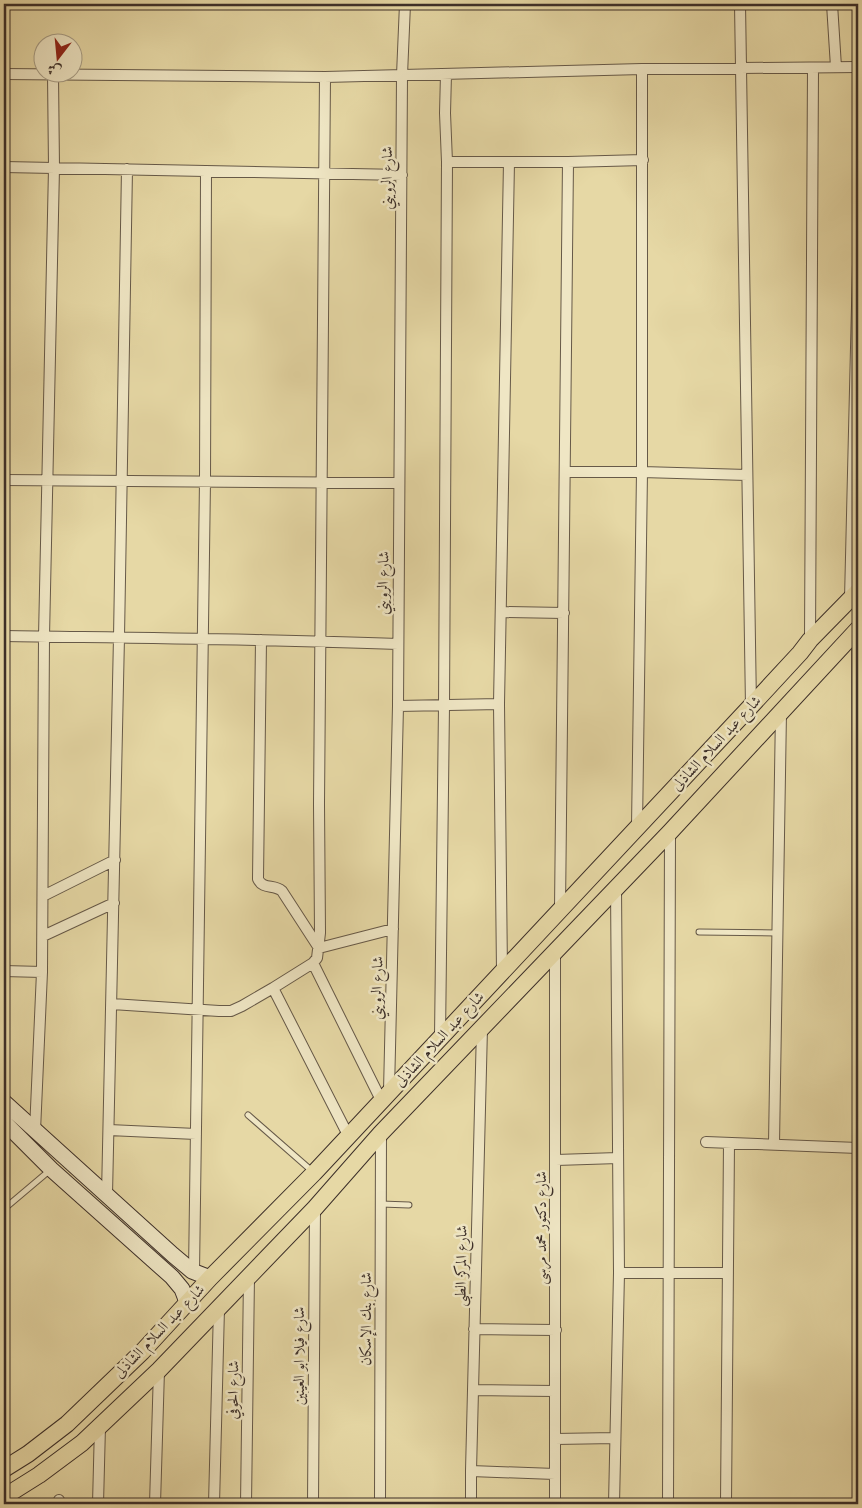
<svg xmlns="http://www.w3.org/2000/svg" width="862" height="1508" font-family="'Old Standard TT',Amiri,serif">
  <rect width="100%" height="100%" fill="#e6d8a5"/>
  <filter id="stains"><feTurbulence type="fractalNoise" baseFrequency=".004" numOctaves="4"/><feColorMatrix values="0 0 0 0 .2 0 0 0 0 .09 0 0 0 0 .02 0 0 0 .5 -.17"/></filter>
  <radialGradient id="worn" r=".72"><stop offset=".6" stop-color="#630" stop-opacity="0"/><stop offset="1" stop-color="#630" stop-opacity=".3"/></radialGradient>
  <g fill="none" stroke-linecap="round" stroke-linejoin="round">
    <defs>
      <path id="service" d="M699 932 777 933
        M248 1115 312 1171
        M381 1204 409 1205
        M4 1209 49 1171"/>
      <path id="minor" d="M740 4 751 706
        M832 4 836 67
        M4 74 325 77 642 69 858 67
        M447 162H568L643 160
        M4 167 402 175
        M565 472H642L747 475
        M4 480 399 483
        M850 599 858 264
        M501 612 564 613
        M857 630 858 1059
        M4 636C135 638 266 639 398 644
        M261 640 258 879C263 890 274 884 282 891L319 948 393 929
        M810 640 813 68
        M398 706 499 704
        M637 827 642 472V69
        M43 896 115 860
        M560 909 568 162
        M43 936 114 903
        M313 963 381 1100
        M4 971 42 972
        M502 971 499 704 509 162
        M273 988 348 1135
        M112 1004 219 1011H231L242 1006 273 988 313 963 317 958 320 933 319 804 325 77
        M440 1037 444 706 447 162 445 113 446 74
        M389 1091 398 706 402 75 405 4
        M109 1130 196 1134
        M35 1131 42 972 44 637 54 168 53 74
        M706 1142 858 1148
        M774 1144 781 712
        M556 1160 618 1158
        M107 1195 119 637 127 169
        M194 1272 205 481 206 171
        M619 1273H728
        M474 1329 556 1330
        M473 1390 555 1391
        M555 1439 615 1438
        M471 1471 555 1474
        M59 1500V1504
        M98 1504 100 1426
        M155 1504 159 1370
        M214 1504 219 1308
        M246 1504 249 1276
        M313 1504 315 1208
        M380 1504 381 1133
        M471 1504V1471L482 1028
        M555 1504V951
        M614 1504 619 1273 616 888
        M668 1504 670 832
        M726 1504 729 1143"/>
      <path id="secondary" d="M4 1102 173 1255 192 1271 210 1278
        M4 1122 51 1169 172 1277 182 1289 187 1302"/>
      <path id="primary" d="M4 1469 28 1454 67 1424 142 1352 210 1278 314 1173 751 706 800 653 810 640 858 591
        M4 1497 39 1475 82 1443 159 1370 315 1208 381 1133 670 832 858 629"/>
    </defs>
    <use href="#service" stroke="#665948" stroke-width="7"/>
    <use href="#minor" stroke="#665948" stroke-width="12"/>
    <use href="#secondary" stroke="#3c2f29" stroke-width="17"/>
    <use href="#primary" stroke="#3c2f29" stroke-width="18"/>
    <use href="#service" stroke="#efe6c4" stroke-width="5"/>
    <use href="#minor" stroke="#efe6c4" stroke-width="10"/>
    <use href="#secondary" stroke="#efe6c4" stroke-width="15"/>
    <use href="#primary" stroke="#e6d8a5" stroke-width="16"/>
  </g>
  <g text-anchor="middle" stroke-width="5" stroke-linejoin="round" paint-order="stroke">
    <g font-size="15" fill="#3c2f29" stroke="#efe6c4">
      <text transform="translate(387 178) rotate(-90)" y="5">شارع الرويني</text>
      <text transform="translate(383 583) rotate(-89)" y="5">شارع الرويني</text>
      <text transform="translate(716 743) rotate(-47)" y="5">شارع عبد السلام الشاذلى</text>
      <text transform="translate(377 988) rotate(-89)" y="5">شارع الرويني</text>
      <text transform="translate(439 1039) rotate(-47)" y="5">شارع عبد السلام الشاذلى</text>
      <text transform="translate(541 1228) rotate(-90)" y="5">شارع دكتور محمد مرسى</text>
      <text transform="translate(461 1266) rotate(-89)" y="5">شارع المركز الطبى</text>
      <text transform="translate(366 1319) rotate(-90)" y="5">شارع بنك الإسكان</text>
      <text transform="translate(159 1331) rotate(-46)" y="5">شارع عبد السلام الشاذلى</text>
      <text transform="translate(299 1356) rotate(-90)" y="5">شارع فيلا ابو العينين</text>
      <text transform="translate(233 1390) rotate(-89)" y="5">شارع الحوفي</text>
    </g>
  </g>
  <rect width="862" height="1508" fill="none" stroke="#e6d8a5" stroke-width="20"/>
  <rect x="5" y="5" width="852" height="1498" fill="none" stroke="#3c2f29" stroke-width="2.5"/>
  <rect x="10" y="10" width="842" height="1488" fill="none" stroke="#3c2f29"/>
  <g transform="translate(58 58) rotate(196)"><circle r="24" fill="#efe6c4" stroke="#a79d86"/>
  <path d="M0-4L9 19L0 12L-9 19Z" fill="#8f2418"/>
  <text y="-8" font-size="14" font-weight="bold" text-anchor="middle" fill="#3c2f29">ش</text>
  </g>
  <rect width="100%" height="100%" filter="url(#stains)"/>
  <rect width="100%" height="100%" fill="url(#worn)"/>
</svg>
